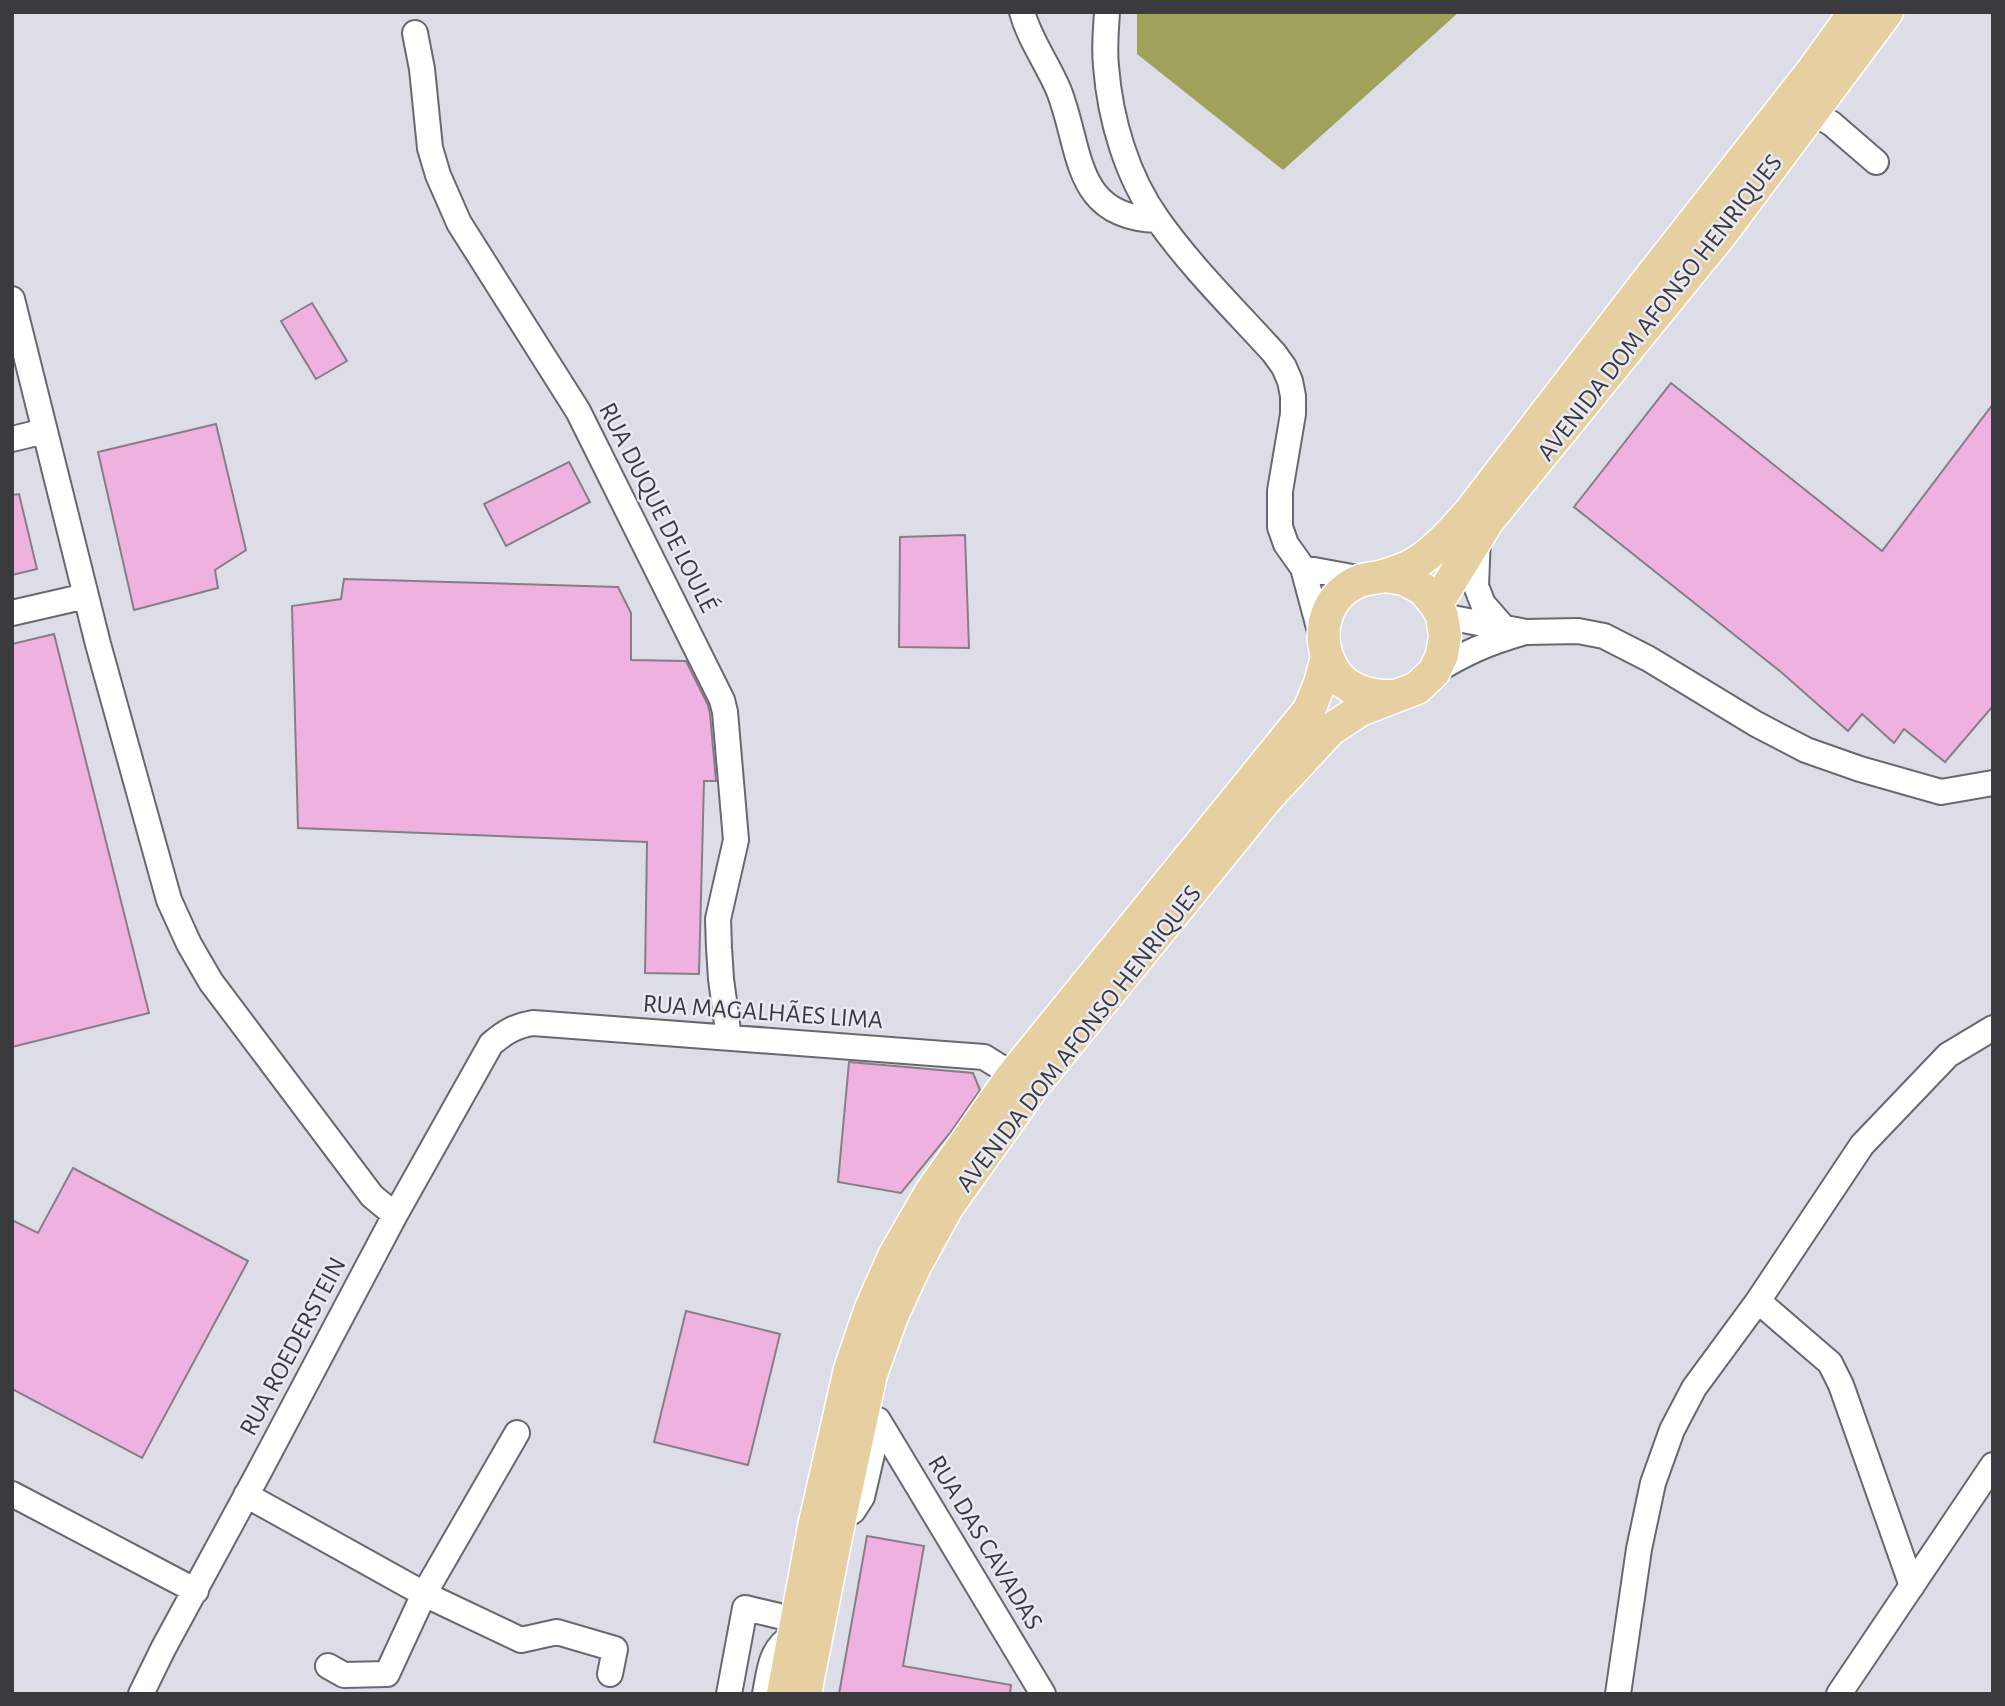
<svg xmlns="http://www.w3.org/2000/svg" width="2005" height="1706" font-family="'Alegreya Sans',sans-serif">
  <rect width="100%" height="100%" fill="#dddde8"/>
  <path fill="#a0a25c" d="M1137 12H1459L1283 170 1137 54Z"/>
  <path fill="#efb2e0" stroke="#877e85" stroke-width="2" d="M312 303 347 361 316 379 281 321Z
    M1671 383 1882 551 1993 404V706L1945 762 1904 729 1894 743 1862 714 1848 731 1781 672 1574 507Z
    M216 424 246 550 215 570 218 588 134 610 98 452Z
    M569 462 590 502 506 546 484 504Z
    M19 494 37 569 12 575V495Z
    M965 535 969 648 899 647 900 537Z
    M344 579 618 587 631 613V660L686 661 708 705 710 714 716 781H704L699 974 645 973 647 842 298 828 292 606 341 599Z
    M54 634 149 1013 12 1047V644Z
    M849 1062 973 1073 980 1090 950 1133 901 1193 838 1182Z
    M73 1168 248 1261 142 1458 12 1389V1220L38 1233Z
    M686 1311 780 1334 748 1465 654 1442Z
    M867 1536 924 1546 903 1666 1011 1685 1010 1694H839Z"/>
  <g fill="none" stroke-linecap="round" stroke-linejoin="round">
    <defs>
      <path id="minor" d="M1022 12C1030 41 1048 64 1059 91 1082 150 1073 218 1158 220
        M1107 12C1106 30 1104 48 1106 66 1110 119 1127 177 1158 220 1192 268 1235 310 1274 353L1284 367 1290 381 1293 396V414L1280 491V527L1286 544 1303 568 1322 639
        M415 33 422 69 430 148 438 175 459 223 578 411 722 700 725 712 736 840 718 919 719 948 721 979 729 1038
        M1813 112 1832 124 1876 162
        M12 299 98 644 169 900 189 944 211 982 372 1196 395 1215
        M12 439 45 431
        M1478 536 1476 586 1483 604 1504 628
        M1303 568 1363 579
        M12 613 86 596
        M1442 616 1526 632 1578 631 1604 636 1649 659 1756 724 1806 750 1860 769 1941 792 1993 783
        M1434 672C1465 653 1487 643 1522 633
        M1758 1301 1830 1363 1841 1385 1912 1586
        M878 1420 1043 1694
        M12 1494 196 1591
        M246 1495 424 1594 521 1640 557 1632 615 1649 610 1674
        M839 1519 853 1511 862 1497 875 1441 871 1429 863 1416
        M328 1666 344 1675 387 1674 424 1594 517 1433
        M141 1694 163 1649 259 1472 395 1215 491 1044C505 1032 515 1026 533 1023L984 1057 1013 1075
        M729 1694 745 1608 796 1620
        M765 1694C770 1668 770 1649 794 1634
        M1618 1694 1639 1549 1653 1483 1672 1430 1694 1388 1758 1301 1862 1145 1948 1055 1993 1028
        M1839 1694 1993 1465"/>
      <path id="major" d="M1436 605 1487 522 1722 233 1887 12
        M1394 696C1370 697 1346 691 1333 669 1314 636 1324 594 1362 580 1369 578 1377 578 1383 576 1393 573 1405 569 1414 564 1436 551 1452 532 1469 513L1646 283 1813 70 1855 12
        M783 1694 814 1527 850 1369 871 1308 894 1256 931 1192 1013 1075 1309 710 1320 683 1327 657
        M805 1694 837 1532 871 1374 892 1316 915 1266 948 1206 1032 1088 1267 798 1330 730 1360 710 1417 688 1434 672 1442 655 1445 636 1442 616 1436 605 1423 589 1404 579 1384 576"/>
    </defs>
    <use href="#minor" stroke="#686871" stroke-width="28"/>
    <use href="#major" stroke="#fff" stroke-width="35"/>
    <use href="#minor" stroke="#fff" stroke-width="24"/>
    <use href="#major" stroke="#e6d0a1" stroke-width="32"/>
  </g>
  <g text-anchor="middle" stroke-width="5" stroke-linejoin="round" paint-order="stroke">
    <g font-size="26" fill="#3a3a3f" stroke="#eaeaf5">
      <text transform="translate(1659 307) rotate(-52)" y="9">AVENIDA DOM AFONSO HENRIQUES</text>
      <text transform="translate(659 507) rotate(63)" y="9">RUA DUQUE DE LOULÉ</text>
      <text transform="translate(763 1011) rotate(4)" y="9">RUA MAGALHÃES LIMA</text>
      <text transform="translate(1078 1038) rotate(-52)" y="9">AVENIDA DOM AFONSO HENRIQUES</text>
      <text transform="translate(292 1346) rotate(-62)" y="9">RUA ROEDERSTEIN</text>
      <text transform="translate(986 1542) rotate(59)" y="9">RUA DAS CAVADAS</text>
    </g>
  </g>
  <rect width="2005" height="1706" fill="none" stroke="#3a3a3f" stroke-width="28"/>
</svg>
